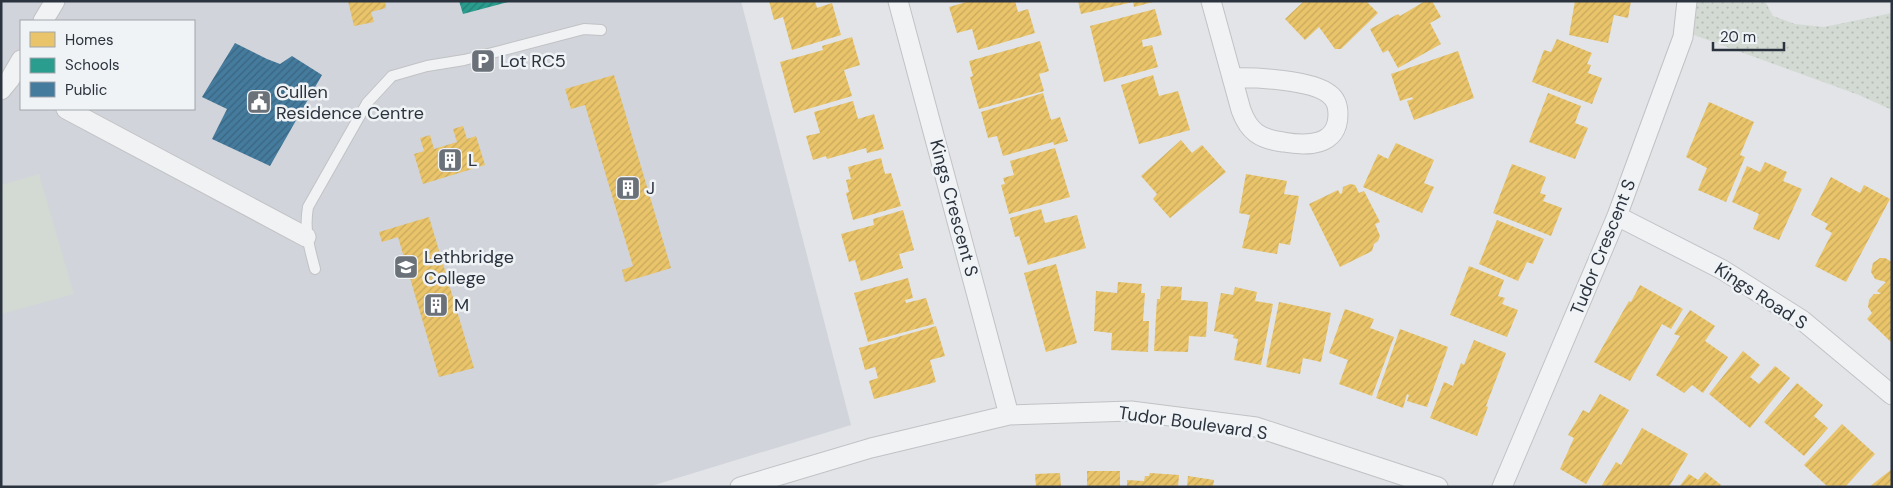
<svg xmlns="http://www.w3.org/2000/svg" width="1893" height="488" font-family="'DM Sans',sans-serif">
  <defs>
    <pattern id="grass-dots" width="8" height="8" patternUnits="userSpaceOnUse" patternTransform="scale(1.25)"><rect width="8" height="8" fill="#d3dad3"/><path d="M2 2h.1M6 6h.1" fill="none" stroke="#b5bcb6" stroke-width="1.8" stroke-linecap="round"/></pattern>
    <pattern id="homes-hatch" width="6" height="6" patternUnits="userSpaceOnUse" patternTransform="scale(1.25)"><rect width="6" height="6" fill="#e9c46a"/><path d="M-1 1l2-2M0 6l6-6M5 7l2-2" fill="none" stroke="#c8a95d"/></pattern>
    <pattern id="schools-hatch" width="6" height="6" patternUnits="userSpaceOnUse" patternTransform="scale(1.25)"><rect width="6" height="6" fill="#2a9d8f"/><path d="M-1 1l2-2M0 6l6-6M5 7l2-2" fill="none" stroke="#248176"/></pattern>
    <pattern id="public-hatch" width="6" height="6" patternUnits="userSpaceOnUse" patternTransform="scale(1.25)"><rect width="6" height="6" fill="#457b9d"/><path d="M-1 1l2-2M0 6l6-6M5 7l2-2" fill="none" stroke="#3a6581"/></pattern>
  </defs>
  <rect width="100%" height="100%" fill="#e2e4e7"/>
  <path fill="#d1d4da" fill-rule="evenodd" d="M1 1H741L851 425 648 487H1ZM21 21H194V109H21Z"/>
  <path fill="url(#grass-dots)" d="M1687 1H1765L1773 16 1795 24 1824 27 1892 13V110L1859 95 1683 31Z"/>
  <path fill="#d3dad3" d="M39 174 74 294 1 314V185Z"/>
  <path fill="url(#homes-hatch)" d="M348 1H385L386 8 371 12 374 22 354 26Z
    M769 1H815L817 8 832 3 841 35 792 50 783 17 774 20Z
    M970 1H1015L1018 12 1028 9 1035 33 978 50 972 29 957 33 949 7Z
    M1078 1H1152L1153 2 1134 7 1133 2 1081 14Z
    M1304 1 1367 2 1378 13 1341 49H1335L1319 27 1305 40 1285 19Z
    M1425 1H1432L1441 17 1430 23 1441 44 1398 68 1388 50 1383 53 1370 29 1398 14 1400 16Z
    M1575 1H1631L1628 18 1614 15 1608 43 1569 35Z
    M1155 9 1162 35 1142 40 1143 47 1152 45 1158 67 1104 82 1090 26Z
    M852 37 860 65 844 70 852 96 794 113 780 62 823 50 822 46Z
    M1557 39 1592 53 1587 64 1591 65 1588 73 1602 78 1592 104 1532 82 1544 50 1551 52Z
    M1040 41 1049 71 1039 74 1044 91 979 109 970 77 973 76 969 61Z
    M1458 51 1474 98 1414 120 1407 101 1413 99 1412 97 1400 101 1391 74Z
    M614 75 671 268 625 282 622 270 633 266 585 105 571 109 565 89Z
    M1153 75 1159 96 1178 91 1190 130 1139 144 1121 85Z
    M1043 93 1051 120 1060 117 1068 141 1054 145 1053 142 1003 156 997 136 988 138 981 112Z
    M1548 93 1581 106 1575 123 1588 128 1575 159 1529 142Z
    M853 101 858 119 874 114 884 149 867 153 866 148 827 159 826 156 813 160 806 136 820 133 814 112Z
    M1709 102 1754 122 1740 155 1745 157 1726 202 1698 190 1707 168 1686 157Z
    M463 126 467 139 476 136 485 165 423 184 414 154 424 151 420 138 430 135 434 149 457 142 453 129Z
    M1181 140 1192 153 1202 145 1226 172 1170 218 1153 199 1157 194 1141 176Z
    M1396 143 1434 160 1424 183 1434 187 1422 213 1363 187 1378 154 1388 159Z
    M1055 148 1070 197 1009 214 1001 185 1005 184 1003 178 1014 175 1010 161Z
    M881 158 885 174 891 173 901 206 853 220 846 193 849 192 846 180 851 179 848 167Z
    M1765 162 1787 172 1783 181 1802 189 1779 240 1753 229 1759 214 1732 202 1747 166 1760 172Z
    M1512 164 1546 177 1540 193 1546 195 1543 201 1562 208 1551 236 1493 213Z
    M1246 174 1287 181 1284 194 1299 196 1290 245 1279 243 1277 254 1242 248 1250 215 1239 213Z
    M1831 177 1860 193 1864 185 1890 199 1846 282 1815 266 1832 233 1825 229 1828 224 1811 215Z
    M1350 184 1355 185 1359 193 1364 191 1380 222 1375 224 1380 236 1378 241 1374 244 1372 251 1340 267 1309 204 1338 190 1340 194 1342 193 1343 187Z
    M1041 209 1045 223 1077 215 1086 248 1028 265 1019 236 1015 237 1010 218Z
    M903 210 914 250 899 254 903 268 861 281 855 260 849 262 841 234 874 225 873 219Z
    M429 217 474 368 439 377 398 237 382 242 379 232Z
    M1497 220 1544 239 1533 264 1527 262 1518 281 1479 264Z
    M1880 258H1885L1892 262V343L1867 319 1872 313 1868 307 1869 300 1874 294H1881L1877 291 1886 282 1875 279 1871 272 1873 263Z
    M1056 264 1077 343 1046 352 1024 273Z
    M1469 266 1504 280 1498 296 1505 298 1502 304 1518 310 1507 337 1450 315Z
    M908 278 913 298 905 300 906 303 926 298 934 324 868 342 854 293Z
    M1118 282 1142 284 1141 293H1145L1143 321H1149L1148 352 1111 350 1112 333 1094 331 1096 291 1117 293Z
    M1640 285 1683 309 1671 329 1662 324 1630 381 1594 362 1629 301 1631 302Z
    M1161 286 1182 287 1181 300 1208 302 1206 337 1189 336 1188 352 1154 351 1157 299H1160Z
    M1235 287 1257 292 1255 301 1273 304 1261 365 1234 360 1238 339 1233 338 1234 335 1214 331 1221 293 1233 295Z
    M1279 302 1331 313 1321 362 1303 358 1300 374 1266 367Z
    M1345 309 1374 319 1370 328 1394 337 1372 396 1339 384 1348 360 1329 353Z
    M1690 310 1715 326 1705 341 1728 357 1703 393 1692 385 1684 393 1656 375 1680 336 1674 334Z
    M936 326 945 356 930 360 936 382 874 399 869 381 878 378 875 367 865 370 859 348Z
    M1400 329 1448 347 1427 407 1407 401 1409 395 1407 394 1403 408 1376 398Z
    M1474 340 1506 353 1486 406 1488 407 1477 436 1430 418 1444 382 1453 386 1461 363 1464 365Z
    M1743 351 1760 365 1750 377 1759 384 1775 366 1790 378 1750 428 1709 394Z
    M1797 383 1823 405 1814 416 1828 428 1804 456 1764 422Z
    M1600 394 1629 410 1586 484 1560 469 1574 438 1568 435 1583 410 1589 413Z
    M1842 424 1875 454 1845 487H1828L1804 465Z
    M1642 428 1688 454 1669 487H1601L1616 462 1621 465Z
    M1892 469V487H1869Z
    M1087 471H1120V487H1087Z
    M1705 472 1721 485 1719 487H1679L1689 474 1698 480Z
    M1060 473 1061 487H1036L1035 474Z
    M1150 473 1179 475 1178 487H1127V480L1144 481 1145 476H1149Z
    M1188 476 1214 480 1213 487H1187Z"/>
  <path fill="url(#schools-hatch)" d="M459 1H508V2L463 14Z"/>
  <path fill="url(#public-hatch)" d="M235 43 267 59 280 64 292 56 322 75 270 166 212 139 227 109 202 97Z"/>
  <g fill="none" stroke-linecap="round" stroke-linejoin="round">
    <defs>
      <path id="lane" d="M315 269C309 247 304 229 308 207L367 103 392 76 427 66 464 60 500 51 584 29 601 30"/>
      <path id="street" d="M898 1 1009 415
        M1211 1 1241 110C1249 132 1260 139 1283 142 1306 146 1338 147 1338 114 1338 106 1336 99 1329 94 1312 80 1255 77 1232 78
        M43 21 55 1
        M1 90 10 79 21 60
        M66 109 306 237
        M1617 216 1723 270 1802 320 1892 395
        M740 487 871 448 1009 415 1131 411 1256 427 1438 487
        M1502 487 1617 216 1683 37 1687 1"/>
    </defs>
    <use href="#lane" stroke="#c1c2c5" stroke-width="12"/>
    <use href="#street" stroke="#c1c2c5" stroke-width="21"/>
    <use href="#lane" stroke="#f1f2f4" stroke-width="10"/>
    <use href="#street" stroke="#f1f2f4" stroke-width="19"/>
  </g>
  <defs>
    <symbol id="parking-square" viewBox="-11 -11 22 22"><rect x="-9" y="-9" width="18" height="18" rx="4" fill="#6b7179" stroke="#f0f3f6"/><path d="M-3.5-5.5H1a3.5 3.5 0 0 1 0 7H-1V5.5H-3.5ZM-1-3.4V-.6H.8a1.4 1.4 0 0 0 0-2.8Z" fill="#fff"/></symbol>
    <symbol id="civic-square" viewBox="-11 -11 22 22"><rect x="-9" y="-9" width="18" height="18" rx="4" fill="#6b7179" stroke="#f0f3f6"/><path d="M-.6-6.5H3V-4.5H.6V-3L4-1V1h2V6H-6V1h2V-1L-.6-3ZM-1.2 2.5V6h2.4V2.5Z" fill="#fff"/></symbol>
    <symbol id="building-square" viewBox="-11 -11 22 22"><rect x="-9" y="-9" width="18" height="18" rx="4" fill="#6b7179" stroke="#f0f3f6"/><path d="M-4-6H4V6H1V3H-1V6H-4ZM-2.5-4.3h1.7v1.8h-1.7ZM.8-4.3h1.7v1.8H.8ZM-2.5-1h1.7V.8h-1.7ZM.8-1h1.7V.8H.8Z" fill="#fff"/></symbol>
    <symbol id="university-square" viewBox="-11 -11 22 22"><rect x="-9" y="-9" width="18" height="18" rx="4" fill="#6b7179" stroke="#f0f3f6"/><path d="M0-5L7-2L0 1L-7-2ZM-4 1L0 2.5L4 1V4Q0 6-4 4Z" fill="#fff"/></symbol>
  </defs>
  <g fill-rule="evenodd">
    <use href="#parking-square" x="469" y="47" width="28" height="28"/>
    <use href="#civic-square" x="245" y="88" width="28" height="28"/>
    <use href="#building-square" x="436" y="146" width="28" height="28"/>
    <use href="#building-square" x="614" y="174" width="28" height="28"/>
    <use href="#university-square" x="392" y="253" width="28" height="28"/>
    <use href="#building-square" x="422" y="291" width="28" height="28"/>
  </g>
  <g text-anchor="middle" stroke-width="5" stroke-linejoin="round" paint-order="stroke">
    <g font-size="18" fill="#2b333e" stroke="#f0f3f6" text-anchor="start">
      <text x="500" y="67">Lot RC5</text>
      <text x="276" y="98">Cullen<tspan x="276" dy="21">Residence Centre</tspan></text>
      <text x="468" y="166">L</text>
      <text x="646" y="194">J</text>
      <text x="424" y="263">Lethbridge<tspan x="424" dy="21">College</tspan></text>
      <text x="454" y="311">M</text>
    </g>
    <g font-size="18" fill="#2b333e" stroke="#f0f3f6">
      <text transform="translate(954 208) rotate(75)" y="6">Kings Crescent S</text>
      <text transform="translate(1603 247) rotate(-68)" y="6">Tudor Crescent S</text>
      <text transform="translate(1761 296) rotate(33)" y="6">Kings Road S</text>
      <text transform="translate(1193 423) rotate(8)" y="6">Tudor Boulevard S</text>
    </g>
  </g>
  <rect width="1893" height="488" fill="none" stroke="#2b333e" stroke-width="5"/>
  <rect x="20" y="20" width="175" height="90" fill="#f0f3f6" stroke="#a1a6ac"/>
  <rect x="30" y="32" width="25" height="15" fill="#e9c46a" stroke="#a1a6ac"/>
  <text x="65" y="45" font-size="15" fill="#2b333e">Homes</text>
  <rect x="30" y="58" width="25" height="15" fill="#2a9d8f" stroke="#a1a6ac"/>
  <text x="65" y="70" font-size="15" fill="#2b333e">Schools</text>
  <rect x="30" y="82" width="25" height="15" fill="#457b9d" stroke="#a1a6ac"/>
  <text x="65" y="95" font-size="15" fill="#2b333e">Public</text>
  <path d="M1713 42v8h71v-8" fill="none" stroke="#2b333e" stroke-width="2.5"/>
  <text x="1720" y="42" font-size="15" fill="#2b333e" stroke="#f0f3f6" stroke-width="4" paint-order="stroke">20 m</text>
</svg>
